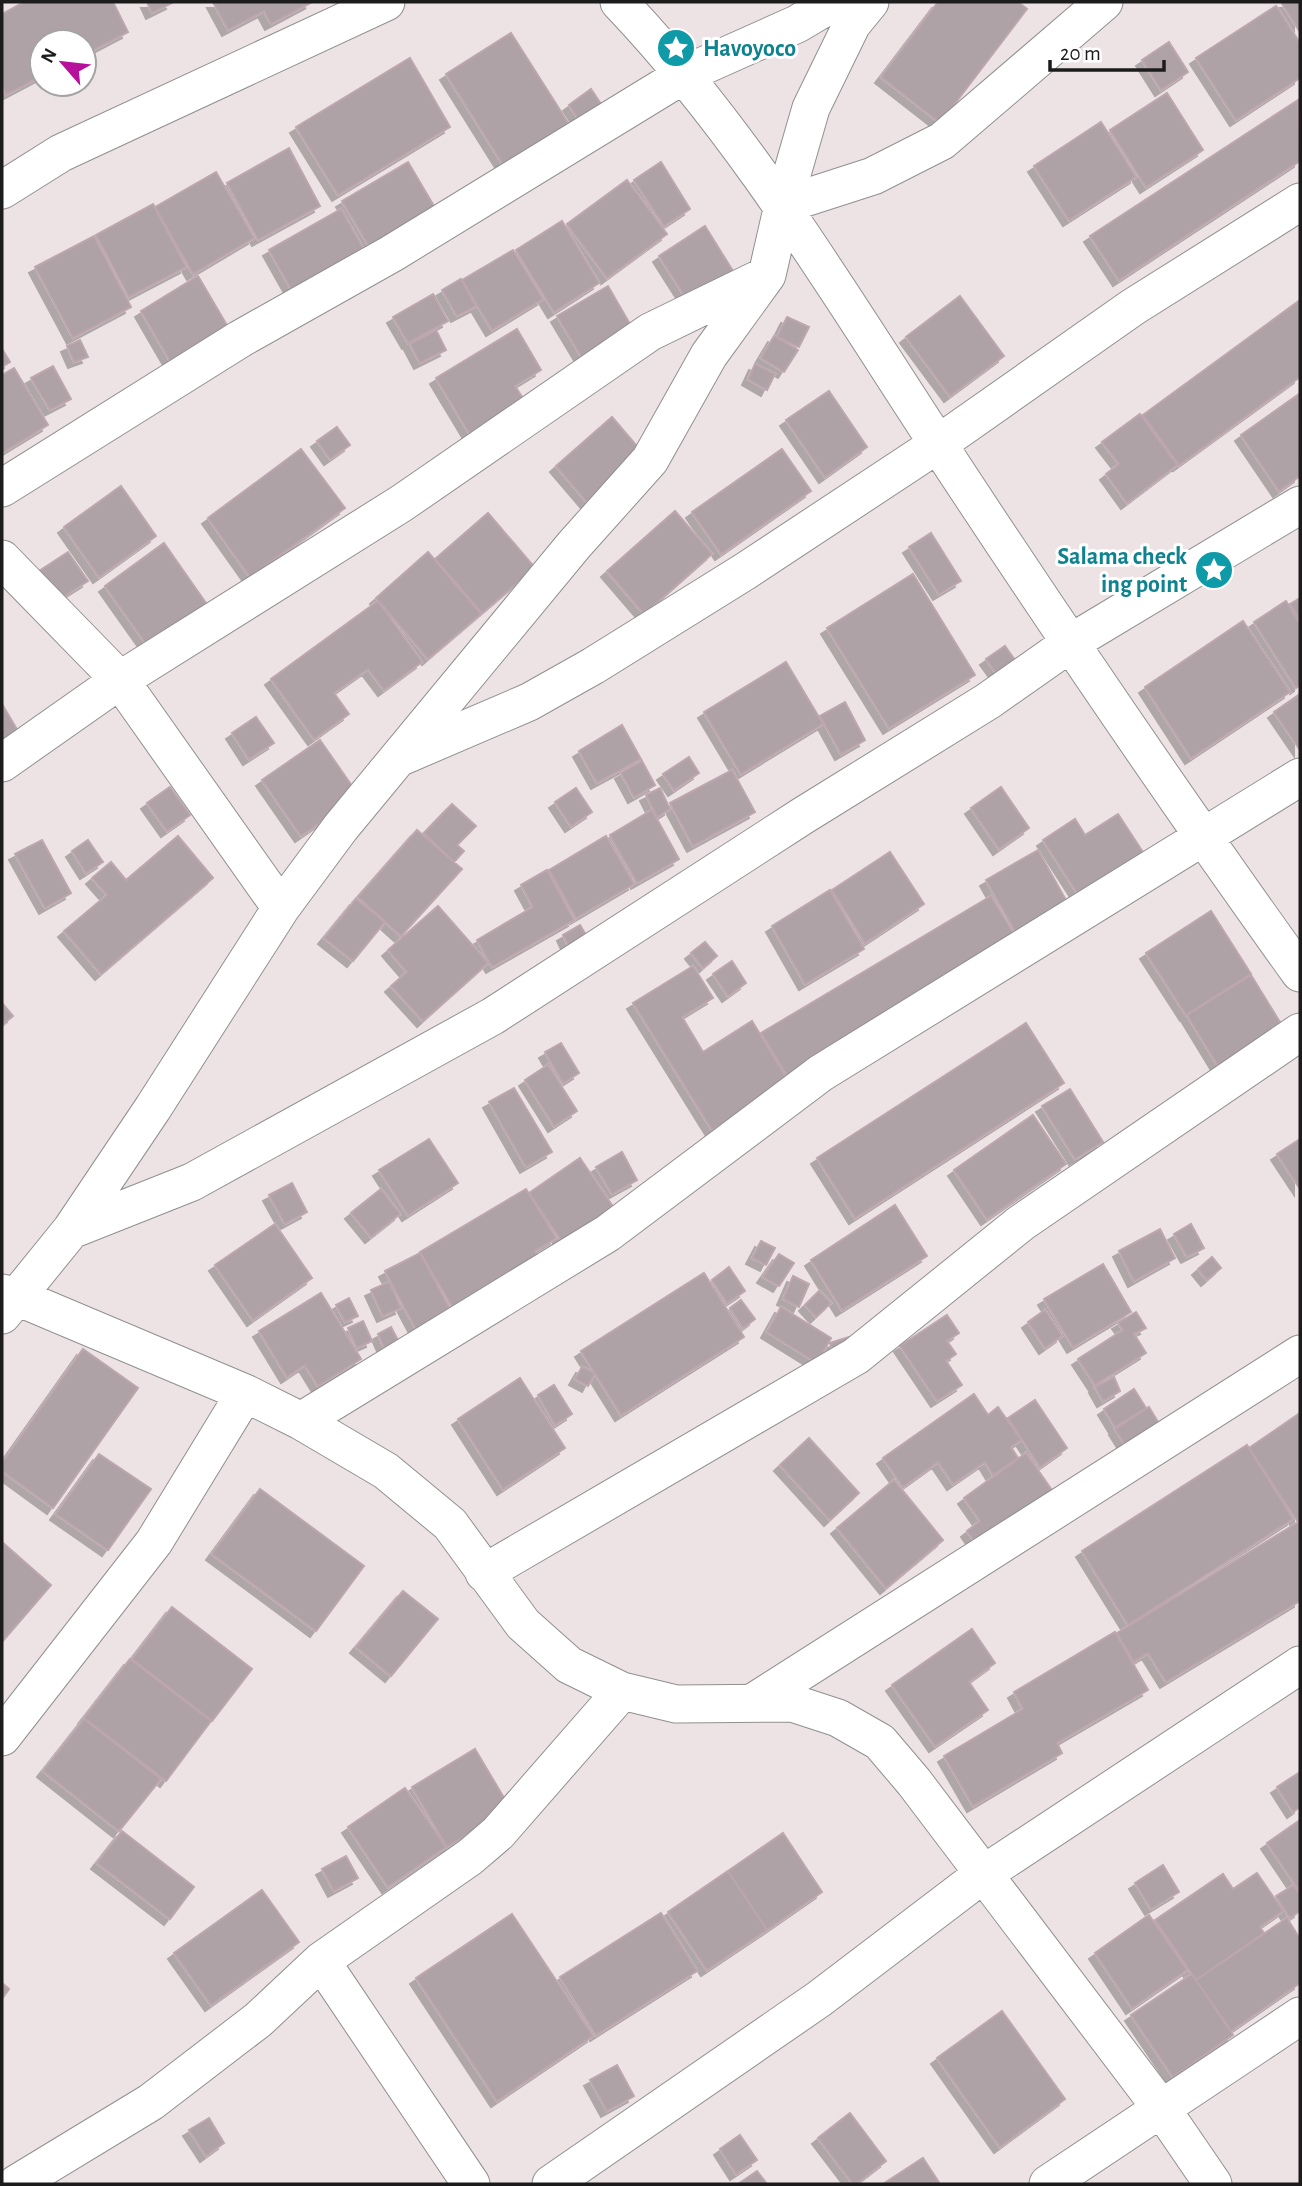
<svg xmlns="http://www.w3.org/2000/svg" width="1302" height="2186" font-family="'Alegreya Sans',sans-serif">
  <defs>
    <filter id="shadow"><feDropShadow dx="-6" dy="6" stdDeviation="0" flood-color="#0004"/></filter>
  </defs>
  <rect width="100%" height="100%" fill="#ede3e4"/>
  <path fill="#aea2a6" stroke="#bda6af" stroke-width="2" filter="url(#shadow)" d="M24 2H113L128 32 84 55V42H42V76L6 95 2 87V14Z
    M147 2H171L172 3 152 13Z
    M213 2H312L271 24 264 11 228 30Z
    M938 2H1018L1027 9 940 123 881 77Z
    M1281 2H1300V32Z
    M1276 6 1300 43V78L1236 120 1196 58Z
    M511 33 572 129 507 171 446 74Z
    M1169 42 1188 72 1161 90 1142 60Z
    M410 58 450 127 338 195 296 127Z
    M591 89 609 116 586 131 569 105Z
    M1167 93 1203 150 1146 187 1110 130Z
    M1298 100 1300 161 1119 280 1090 236Z
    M1101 122 1136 177 1069 220 1034 166Z
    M289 148 320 206 258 240 227 183Z
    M408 162 441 218 376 258 342 201Z
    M661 162 690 209 664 226 634 180Z
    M216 172 254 238 193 274 155 207Z
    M627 180 667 234 607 278 567 224Z
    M153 204 186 267 129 297 96 235Z
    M341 209 368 257 296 298 269 250Z
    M562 221 599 283 554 312 516 250Z
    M705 226 733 271 687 300 659 256Z
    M94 236 131 307 73 338 35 267Z
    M513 250 543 299 492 330 462 280Z
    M198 276 232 334 174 368 141 311Z
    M461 279 476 306 457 316 442 290Z
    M608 286 635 333 585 363 557 316Z
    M433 294 448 321 408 343 393 317Z
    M960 296 1004 356 950 396 906 337Z
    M1300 300V377L1179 465 1143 415Z
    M787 317 809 327 799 347 777 337Z
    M517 329 541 370 515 386 524 400 469 433 436 378Z
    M436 330 446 350 420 363 410 344Z
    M774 336 798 350 784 372 761 358Z
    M80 340 88 357 74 362 67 346Z
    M2 349 10 362 2 367Z
    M755 364 775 374 767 390 748 379Z
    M53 366 71 399 50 410 31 378Z
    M14 368 48 425 2 453V375Z
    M829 391 867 447 825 477 786 420Z
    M1299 394 1300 476 1279 491 1241 435Z
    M1140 414 1177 465 1127 503 1106 474 1119 464 1102 442Z
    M612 417 647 458 591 507 556 466Z
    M337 427 350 445 330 459 317 441Z
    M301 449 345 508 250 577 208 518Z
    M782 449 811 491 721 554 692 512Z
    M121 486 156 536 99 577 64 527Z
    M675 511 712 554 644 614 607 571Z
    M488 513 535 568 482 613 435 559Z
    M931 533 961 581 939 594 909 547Z
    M164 543 208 606 149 648 105 586Z
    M68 552 88 581 58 600 39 571Z
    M428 552 481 614 428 659 376 598Z
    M913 574 975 675 889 728 827 628Z
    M1300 598V620L1290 604Z
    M378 601 422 662 384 690 368 669 334 693 349 714 314 739 271 679Z
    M1286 601 1300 624V685L1296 688 1254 622Z
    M1243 621 1290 692 1191 758 1145 687Z
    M1005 646 1017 663 999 677 986 659Z
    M786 662 823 724 741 774 704 712Z
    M1300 694V750L1274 712Z
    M845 702 865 740 841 754 820 716Z
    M2 704 19 733 2 743Z
    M256 717 274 743 249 759 232 733Z
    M622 725 641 759 597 783 579 751Z
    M320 740 359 796 301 836 262 780Z
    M689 757 699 773 674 790 663 774Z
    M642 761 655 785 634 797 621 773Z
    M732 770 755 812 693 846 670 803Z
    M170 787 190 815 167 831 147 803Z
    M1001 787 1029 828 999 849 971 808Z
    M576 788 592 812 571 826 555 802Z
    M660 788 670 809 657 817 646 795Z
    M452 804 476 826 457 845 464 851 454 862 424 833Z
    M652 810 679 859 637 883 610 835Z
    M1118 814 1150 863 1085 905 1043 840 1075 819 1085 835Z
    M417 830 462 869 401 936 358 897Z
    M178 836 213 878 101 974 64 931 107 895 92 878 111 862 126 880Z
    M606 836 634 884 576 918 549 870Z
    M42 840 71 893 45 908 15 854Z
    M88 840 103 862 86 873 72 851Z
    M1038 850 1072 911 1020 940 986 880Z
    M890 852 924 904 865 943 832 890Z
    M547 870 574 920 492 967 477 940 533 907 521 885Z
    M830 890 864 949 805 984 772 926Z
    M991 896 1018 941 789 1079 761 1033Z
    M356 899 385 922 353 961 324 938Z
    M438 906 488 963 423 1021 391 986 407 972 388 950Z
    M1211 911 1251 974 1186 1015 1146 953Z
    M580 925 589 940 570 950 563 935Z
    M705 942 717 956 703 968 691 953Z
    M732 961 746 983 728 996 713 974Z
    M693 966 713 998 682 1017 703 1052 752 1021 789 1082 712 1130 633 1003Z
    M1251 975 1286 1032 1221 1071 1187 1015Z
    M2 1003 13 1016 2 1025Z
    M1026 1023 1064 1083 855 1218 817 1158Z
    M561 1043 579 1073 563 1083 545 1052Z
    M548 1065 577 1111 554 1126 525 1080Z
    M514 1088 552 1152 526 1167 489 1102Z
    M1070 1089 1103 1142 1075 1159 1042 1106Z
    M1033 1115 1066 1164 987 1219 954 1170Z
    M429 1139 458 1183 408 1215 379 1170Z
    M1300 1139V1189L1277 1154Z
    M622 1152 637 1180 612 1194 596 1167Z
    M580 1158 618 1214 567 1249 529 1193Z
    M292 1183 307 1212 285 1224 269 1195Z
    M381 1189 400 1214 371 1237 351 1213Z
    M526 1189 556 1238 535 1251 542 1262 456 1313 420 1252Z
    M895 1205 927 1256 842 1310 811 1260Z
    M275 1224 312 1278 253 1320 215 1265Z
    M1191 1224 1204 1248 1187 1257 1174 1234Z
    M1160 1229 1175 1258 1134 1281 1119 1251Z
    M761 1241 775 1248 766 1265 752 1258Z
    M420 1253 452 1313 418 1333 385 1271Z
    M779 1254 794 1263 779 1286 763 1277Z
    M1212 1257 1221 1268 1207 1280 1198 1269Z
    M1103 1264 1131 1312 1073 1347 1044 1299Z
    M729 1267 745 1291 727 1303 712 1280Z
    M704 1273 744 1337 621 1415 581 1351Z
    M793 1276 809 1284 799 1307 783 1299Z
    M389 1282 401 1308 383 1316 371 1290Z
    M819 1291 831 1303 816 1317 805 1305Z
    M321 1293 361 1359 318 1386 305 1365 287 1377 259 1331Z
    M349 1298 358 1316 345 1322 336 1305Z
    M741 1300 755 1319 743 1328 730 1308Z
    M781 1307 831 1338 817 1363 767 1332Z
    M1045 1310 1062 1336 1045 1348 1028 1322Z
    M1136 1312 1146 1328 1134 1334 1146 1353 1095 1385 1078 1359 1123 1330 1118 1323Z
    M947 1315 959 1333 947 1341 956 1354 946 1361 962 1385 937 1401 900 1346Z
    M363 1321 372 1341 357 1348 348 1328Z
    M391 1327 399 1342 385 1350 378 1334Z
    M849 1337 855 1357 837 1363 830 1343Z
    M83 1349 138 1388 53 1508 2 1471V1463Z
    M582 1367 595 1373 588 1386 575 1379Z
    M1114 1377 1120 1391 1103 1401 1095 1387Z
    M520 1378 565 1448 503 1489 458 1419Z
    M554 1385 572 1414 555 1425 538 1395Z
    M1134 1389 1146 1408 1115 1427 1104 1409Z
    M974 1394 988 1415 998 1407 1021 1440 1011 1447 1018 1458 993 1475 985 1462 953 1484 938 1462 903 1487 883 1458Z
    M1035 1400 1067 1448 1040 1467 1008 1418Z
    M1149 1407 1161 1427 1127 1448 1115 1429Z
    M1300 1413V1520L1298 1522 1249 1448Z
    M809 1438 859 1493 830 1520 780 1465Z
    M1247 1445 1293 1519 1128 1625 1082 1551Z
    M1026 1453 1056 1496 976 1544 967 1531 980 1521 964 1498Z
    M99 1454 151 1489 108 1550 56 1514Z
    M894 1480 943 1540 886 1588 837 1528Z
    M260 1489 364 1566 316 1631 212 1554Z
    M1300 1521V1601L1166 1682 1148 1653 1134 1662 1117 1633Z
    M2 1542 51 1585 2 1642Z
    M403 1591 438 1619 391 1676 356 1647Z
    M172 1607 252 1669 212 1721 132 1659Z
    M972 1629 995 1663 969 1682 988 1710 935 1746 892 1685Z
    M1115 1632 1148 1690 1057 1743 1062 1753 973 1806 944 1756 1023 1709 1014 1692Z
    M130 1659 211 1721 166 1781 84 1718Z
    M84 1719 161 1779 119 1831 43 1771Z
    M475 1749 510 1808 447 1847 412 1787Z
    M1300 1772V1807L1293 1812 1277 1787Z
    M405 1788 446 1847 388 1887 348 1827Z
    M1300 1820V1892L1267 1843Z
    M122 1831 194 1887 170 1919 97 1863Z
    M783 1833 822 1892 767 1930 728 1871Z
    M346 1856 358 1878 334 1891 322 1869Z
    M1163 1865 1179 1892 1151 1909 1135 1883Z
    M728 1871 767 1930 707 1970 668 1912Z
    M1257 1873 1283 1911 1260 1927 1264 1933 1196 1980 1155 1920 1223 1874 1233 1889Z
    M1294 1885 1300 1895V1911L1290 1918 1276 1896Z
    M262 1890 299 1942 211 2005 174 1953Z
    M661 1913 697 1971 596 2035 560 1977Z
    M512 1914 593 2036 497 2101 416 1978Z
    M1149 1915 1187 1970 1132 2008 1095 1953Z
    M1287 1918 1300 1939V1983L1231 2031 1196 1980Z
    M1192 1974 1233 2035 1173 2077 1131 2015Z
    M2 1983 9 1989 2 1999Z
    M1002 2011 1065 2099 1000 2147 937 2058Z
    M617 2065 634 2096 607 2111 590 2080Z
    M850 2113 886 2161 856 2184H853L818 2138Z
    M209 2118 224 2143 206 2156 189 2130Z
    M740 2135 757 2160 736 2174 720 2149Z
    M923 2158 940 2184H883Z
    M757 2171 767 2184H738Z"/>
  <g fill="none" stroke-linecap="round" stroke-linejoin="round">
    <defs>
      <path id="street" d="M619 2C744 133 837 290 936 441 1054 621 1175 799 1300 973
        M2 190 61 153 386 2
        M783 205 873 176 942 141 1104 2
        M2 488 240 339 391 254 685 74 797 24 834 2
        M2 559 120 680 281 908
        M403 756 529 702 593 666 744 572 938 444 1133 307 1300 202
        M2 763 120 680 402 503 650 332 763 277
        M71 1230 192 1182 493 1016 804 815 988 701 1072 642 1300 505
        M2 1293 15 1296 245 1393 301 1421 386 1471 450 1524 523 1624 569 1665 622 1691 676 1704 792 1703 838 1718 880 1742 914 1782 1161 2108 1213 2184
        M2 1315 71 1230 153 1108 281 908 341 827 574 545 650 460 709 355 767 275 783 205 811 108 852 24 870 2
        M301 1421 608 1233 821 1073 1300 777
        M484 1573 856 1356 1021 1223 1300 1032
        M752 1703 1300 1354
        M2 1737 154 1542 245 1393
        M321 1961 471 2184
        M16 2184 151 2102 258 2020 321 1961 470 1857 498 1833 622 1691
        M551 2184 819 1999 982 1875 1300 1665
        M1048 2184 1300 2016"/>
    </defs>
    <use href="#street" stroke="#909090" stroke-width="39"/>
    <use href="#street" stroke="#fff" stroke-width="37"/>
  </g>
  <defs>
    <symbol id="sight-disc" viewBox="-11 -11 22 22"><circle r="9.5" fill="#0f9aa8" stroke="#fff"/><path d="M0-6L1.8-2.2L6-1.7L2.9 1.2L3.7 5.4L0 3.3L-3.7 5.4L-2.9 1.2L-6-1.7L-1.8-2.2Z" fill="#fff"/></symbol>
  </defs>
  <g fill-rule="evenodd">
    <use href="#sight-disc" x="654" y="26" width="44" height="44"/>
    <use href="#sight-disc" x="1192" y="548" width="44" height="44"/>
  </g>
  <g text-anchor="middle" stroke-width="6" stroke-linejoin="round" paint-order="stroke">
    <g font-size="24" font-weight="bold" fill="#0d838f" stroke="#fff" text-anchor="start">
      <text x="703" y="56">Havoyoco</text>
      <text x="1187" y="564" text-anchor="end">Salama check<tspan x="1187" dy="28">ing point</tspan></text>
    </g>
  </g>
  <rect width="1302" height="2186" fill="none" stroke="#1c1c1c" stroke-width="7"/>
  <g transform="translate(63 63) rotate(298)"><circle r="33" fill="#ffffff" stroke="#a4a4a4" stroke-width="2"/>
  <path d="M0-5L12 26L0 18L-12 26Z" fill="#b7119b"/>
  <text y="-10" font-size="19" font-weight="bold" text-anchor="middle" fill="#1c1c1c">N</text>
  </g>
  <path d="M1050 60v10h114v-10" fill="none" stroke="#1c1c1c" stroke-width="3.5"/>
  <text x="1060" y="60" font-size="21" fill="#1c1c1c" stroke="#ffffff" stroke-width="5" paint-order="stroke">20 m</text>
</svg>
